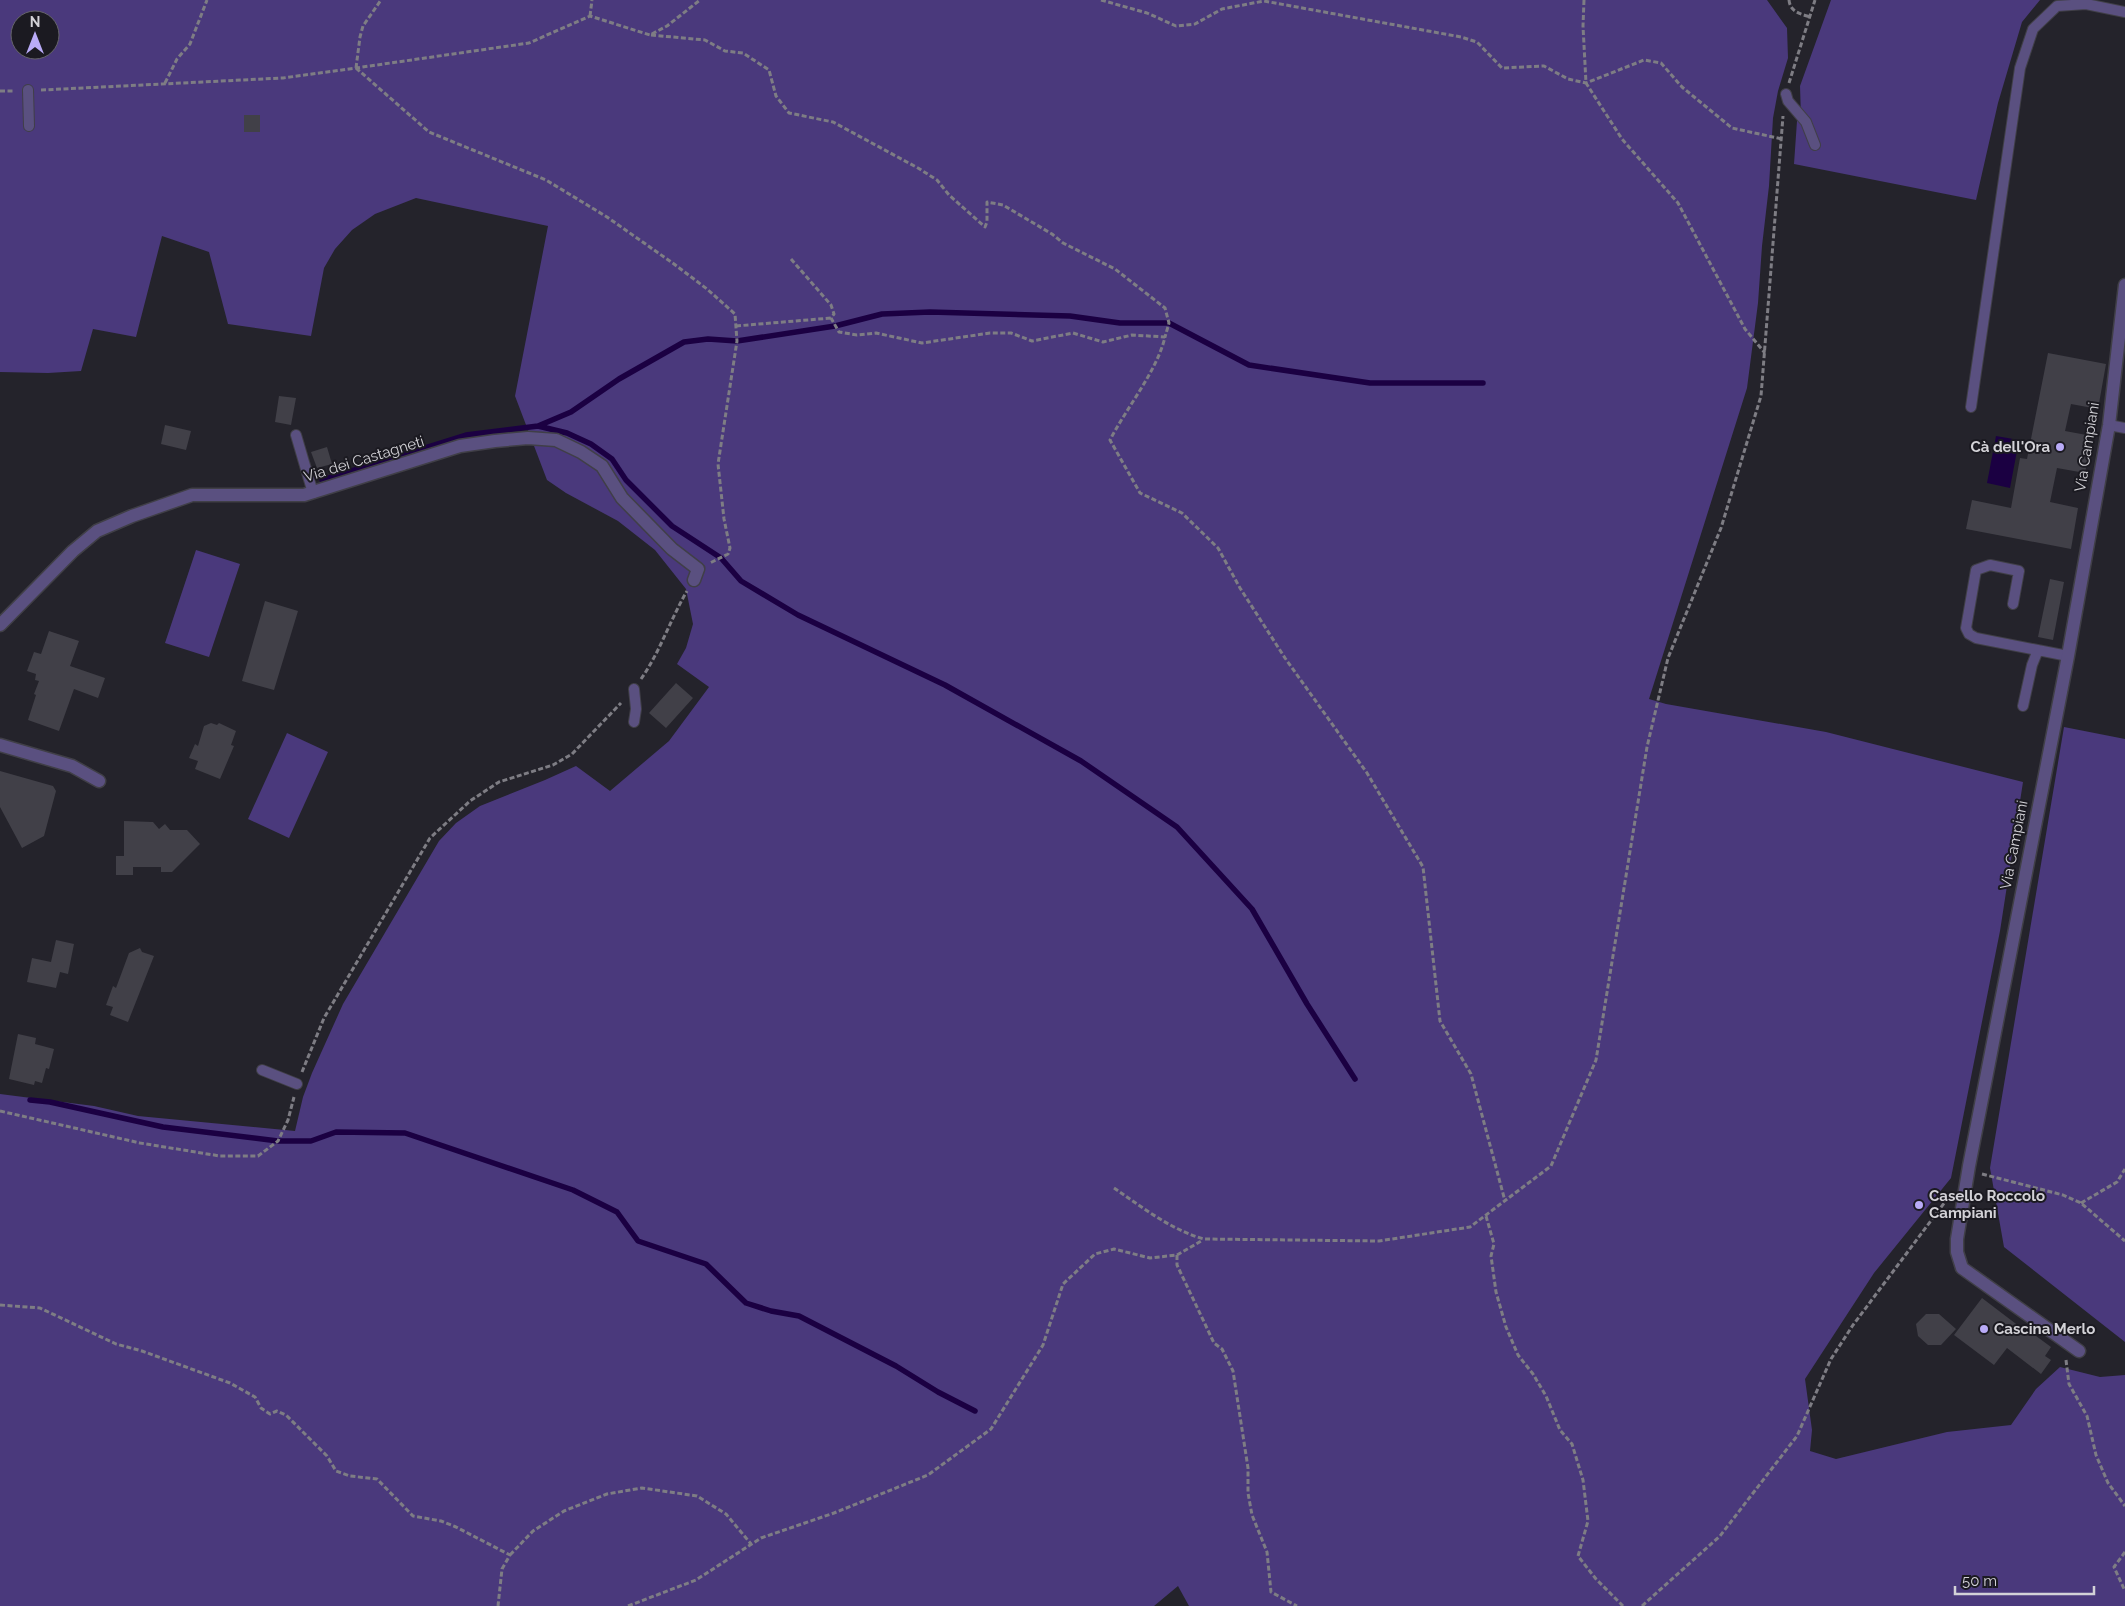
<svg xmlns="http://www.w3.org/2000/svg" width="2125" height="1606" font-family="Raleway,sans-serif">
  <rect width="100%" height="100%" fill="#24232b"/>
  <path fill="#4a397c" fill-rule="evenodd" d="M0 0H1767L1787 28 1788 58 1778 91 1773 118 1769 186 1762 246 1758 303 1747 388 1649 699 1666 704 1826 732 2023 782 2000 931 1951 1178 1874 1273 1805 1379 1812 1430 1810 1451 1836 1459 1947 1432 2011 1425 2036 1389 2060 1367 2100 1377 2125 1375V1606H1189L1178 1586 1154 1606H0V1094L94 1106 138 1116 295 1131 303 1097 312 1073 343 1004 439 841 456 823 480 806 545 780 576 766 610 791 669 741 709 687 677 664 686 648 693 624 686 589 655 550 618 521 566 493 547 480 515 396 548 226 416 198 375 214 352 230 335 249 324 268 311 336 228 324 209 252 162 236 136 337 93 329 81 371 48 373 0 372ZM20 20H50V50H20Z
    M1831 0H2040L2022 22 1998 103 1976 200 1794 164 1797 121 1801 117 1800 86Z
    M196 550 240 564 209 657 165 643Z
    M2064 727 2125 739V1342L2004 1247 1990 1168Z
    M287 733 328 752 289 838 248 819Z"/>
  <path fill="#1b0042" d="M1996 436 2019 440 2010 488 1987 483Z"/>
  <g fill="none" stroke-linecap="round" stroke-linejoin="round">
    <path stroke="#1b0042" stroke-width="5.5" d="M538 426 567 433 591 444 612 459 626 480 672 526 721 558 741 581 798 615 945 685 1081 761 1177 827 1252 909 1307 1004 1355 1079
      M322 480 466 435 538 426 571 412 619 379 684 342 708 339 737 341 835 326 882 314 930 312 1070 316 1120 323H1169L1249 365 1370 383H1483
      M30 1100 50 1102 163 1127 278 1141H311L336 1132 405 1133 573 1190 617 1212 638 1241 706 1264 746 1303 771 1311 799 1316 896 1366 938 1392 975 1411"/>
  </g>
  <path fill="#414048" d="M244 115H260V132H244Z
    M2048 353 2106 364 2098 409 2071 404 2065 431 2092 436 2085 473 2057 468 2050 502 2078 508 2071 549 1966 529 1972 500 2011 508 2020 458 2027 459Z
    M279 396 296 398 291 425 275 422Z
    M165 425 191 431 186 450 161 444Z
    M327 447 332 464 317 468 311 452Z
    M2050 579 2064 582 2053 640 2038 637Z
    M265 601 298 611 274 690 242 681Z
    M49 631 79 641 70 666 105 678 98 698 74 689 59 731 28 720 36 695 34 694 39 681 35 680 36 674 27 671 34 652 41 654Z
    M676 683 693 698 666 728 649 713Z
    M211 723 217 725 219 723 236 731 231 745 234 746 220 779 195 769 198 761 189 758 195 744 198 746 204 726Z
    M0 771 53 786 56 791 44 836 22 848 0 807Z
    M124 821 153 822 159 829 165 824 170 830H187L200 844 172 872H161V867H133V875H116V856H124Z
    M56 940 74 944 68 974 60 972 56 988 27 982 32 958 51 962Z
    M140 948 142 952 154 956 128 1022 110 1015 113 1007 106 1005 113 986 116 988 129 953Z
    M18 1034 36 1038 35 1044 54 1049 49 1069 46 1068 42 1083 35 1081 34 1085 9 1079Z
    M1982 1298 2024 1330 2025 1328 2051 1347 2045 1356 2051 1360 2041 1374 2007 1348 1994 1365 1954 1335Z
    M1926 1314H1939L1956 1329 1941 1345H1928L1918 1336 1916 1324Z"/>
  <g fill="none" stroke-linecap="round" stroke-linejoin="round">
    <defs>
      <path id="lane" d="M28 90 29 126
        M1786 94 1788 101 1806 122 1815 145
        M1971 407 2020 68 2033 29 2057 6 2086 4 2125 12
        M2109 425 2125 428
        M296 435 313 493
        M2013 604 2019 571 1990 565 1976 570 1966 628 1969 634 1976 638 2068 656
        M634 689 636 709 634 722
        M2023 706 2032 665 2038 650
        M262 1070 297 1084"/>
      <path id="street" d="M0 625 73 551 97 531 132 516 192 495H304L460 446 495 441 528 438 556 440 581 452 602 466 622 498 672 549 698 569 694 580
        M0 745 72 766 99 781
        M2079 1351 1962 1268 1957 1252V1239L1969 1166 2068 656 2109 425 2125 285"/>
    </defs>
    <use href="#lane" stroke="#403f47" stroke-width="12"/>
    <use href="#street" stroke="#403f47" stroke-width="15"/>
    <path stroke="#7e7d84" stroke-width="3" stroke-dasharray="5 2.5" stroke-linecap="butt" d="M1101 0 1147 13 1176 26 1195 24 1222 9 1264 1 1461 37 1477 42 1502 68 1544 66 1568 79 1586 83 1644 60 1661 63 1682 87 1732 128 1782 139
      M1584 0 1583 26 1586 83 1622 139 1678 203 1745 329 1765 353
      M1789 0C1790 12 1801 14 1810 17
      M590 16 592 0
      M651 35 705 40 725 51 743 53 769 70 776 96 789 113 833 122 918 168 937 180 949 195 985 227 987 222V202L1003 205 1052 234 1063 243 1115 269 1165 308 1169 323 1165 337
      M356 68 429 132 546 180 607 217 674 264 707 289 735 314 737 341 718 464 724 519 730 548 728 554 710 563
      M356 68 360 37 363 26 381 0
      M165 83 177 59 190 44 207 0
      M1789 83 1815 0
      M41 90 283 78 356 68 529 43 590 16 650 35 667 26 700 0
      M0 91H14
      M791 259 831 305 834 314 831 318 839 332 857 335 876 333 922 343 990 333H1011L1032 341 1073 333 1103 342 1132 335 1165 337C1157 371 1127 407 1110 440L1140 493 1182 513 1218 548 1240 588 1285 658 1367 773 1423 867 1440 1021 1471 1074 1505 1201
      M736 326 831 318
      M641 679C660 652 670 620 687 591
      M302 1072 324 1018 430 838 470 801 499 782 553 765 572 754 621 703
      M0 1111 140 1143 220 1156H258L278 1141 288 1120 294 1097
      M1982 1174 2063 1195 2081 1203 2125 1241
      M1114 1188C1142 1207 1171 1230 1204 1239L1379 1241 1470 1227 1551 1166 1596 1060 1647 747 1668 658 1721 528 1761 396 1783 116
      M2081 1203 2117 1182 2125 1169
      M1486 1216 1494 1244 1491 1256 1496 1292 1506 1327 1518 1355 1533 1374 1546 1396 1560 1430 1572 1444 1583 1480 1588 1521 1578 1556 1596 1579 1623 1606
      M1177 1255V1265L1214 1343 1222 1349 1233 1371 1248 1468V1493L1252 1515 1267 1552 1271 1592 1297 1606
      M0 1305 40 1308 116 1344 142 1351 230 1383 255 1397 261 1408 270 1414 277 1411 286 1415 327 1456 336 1471 350 1476 377 1479 413 1516 441 1521 456 1527 510 1555 502 1569 498 1606
      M2066 1360 2069 1384 2087 1416 2096 1455 2108 1483 2125 1506
      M2125 1552 2114 1567 2125 1591
      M510 1555 533 1531 564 1511 607 1494 642 1488 697 1496 726 1514 751 1544
      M628 1606 696 1580 761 1538 834 1513 928 1475 991 1429 1043 1345 1063 1284 1095 1254 1114 1249 1150 1258 1177 1255 1203 1240
      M1642 1606 1720 1536 1797 1436 1831 1359 1853 1325 1948 1198"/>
    <use href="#lane" stroke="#5a5080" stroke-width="10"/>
    <use href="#street" stroke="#5a5080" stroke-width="12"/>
  </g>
  <g fill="#b9abf7" stroke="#1b1a21" stroke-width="2">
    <circle cx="2060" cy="447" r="5"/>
    <circle cx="1919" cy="1205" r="5"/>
    <circle cx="1984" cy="1329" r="5"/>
  </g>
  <g text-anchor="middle" stroke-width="4" stroke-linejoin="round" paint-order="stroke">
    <g font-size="15" font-weight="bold" fill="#d3d2d7" stroke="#1b1a21" text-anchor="start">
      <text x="2050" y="452" text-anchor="end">Cà dell'Ora</text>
      <text x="1929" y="1201">Casello Roccolo<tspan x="1929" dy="17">Campiani</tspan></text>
      <text x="1994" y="1334">Cascina Merlo</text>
    </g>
    <g font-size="15" fill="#d3d2d7" stroke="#1b1a21">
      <text transform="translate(2087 447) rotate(-81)" y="5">Via Campiani</text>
      <text transform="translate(364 459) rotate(-17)" y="5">Via dei Castagneti</text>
      <text transform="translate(2014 845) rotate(-79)" y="5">Via Campiani</text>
    </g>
  </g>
  <g transform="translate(35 35)"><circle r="24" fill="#1b1a21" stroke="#65646a"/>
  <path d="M0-4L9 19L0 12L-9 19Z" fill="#b9abf7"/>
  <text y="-8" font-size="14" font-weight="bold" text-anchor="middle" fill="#d3d2d7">N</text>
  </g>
  <path d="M1955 1586v8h139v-8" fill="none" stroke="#d3d2d7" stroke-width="2.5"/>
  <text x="1962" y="1586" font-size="15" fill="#d3d2d7" stroke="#1b1a21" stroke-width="4" paint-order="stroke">50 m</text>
</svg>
